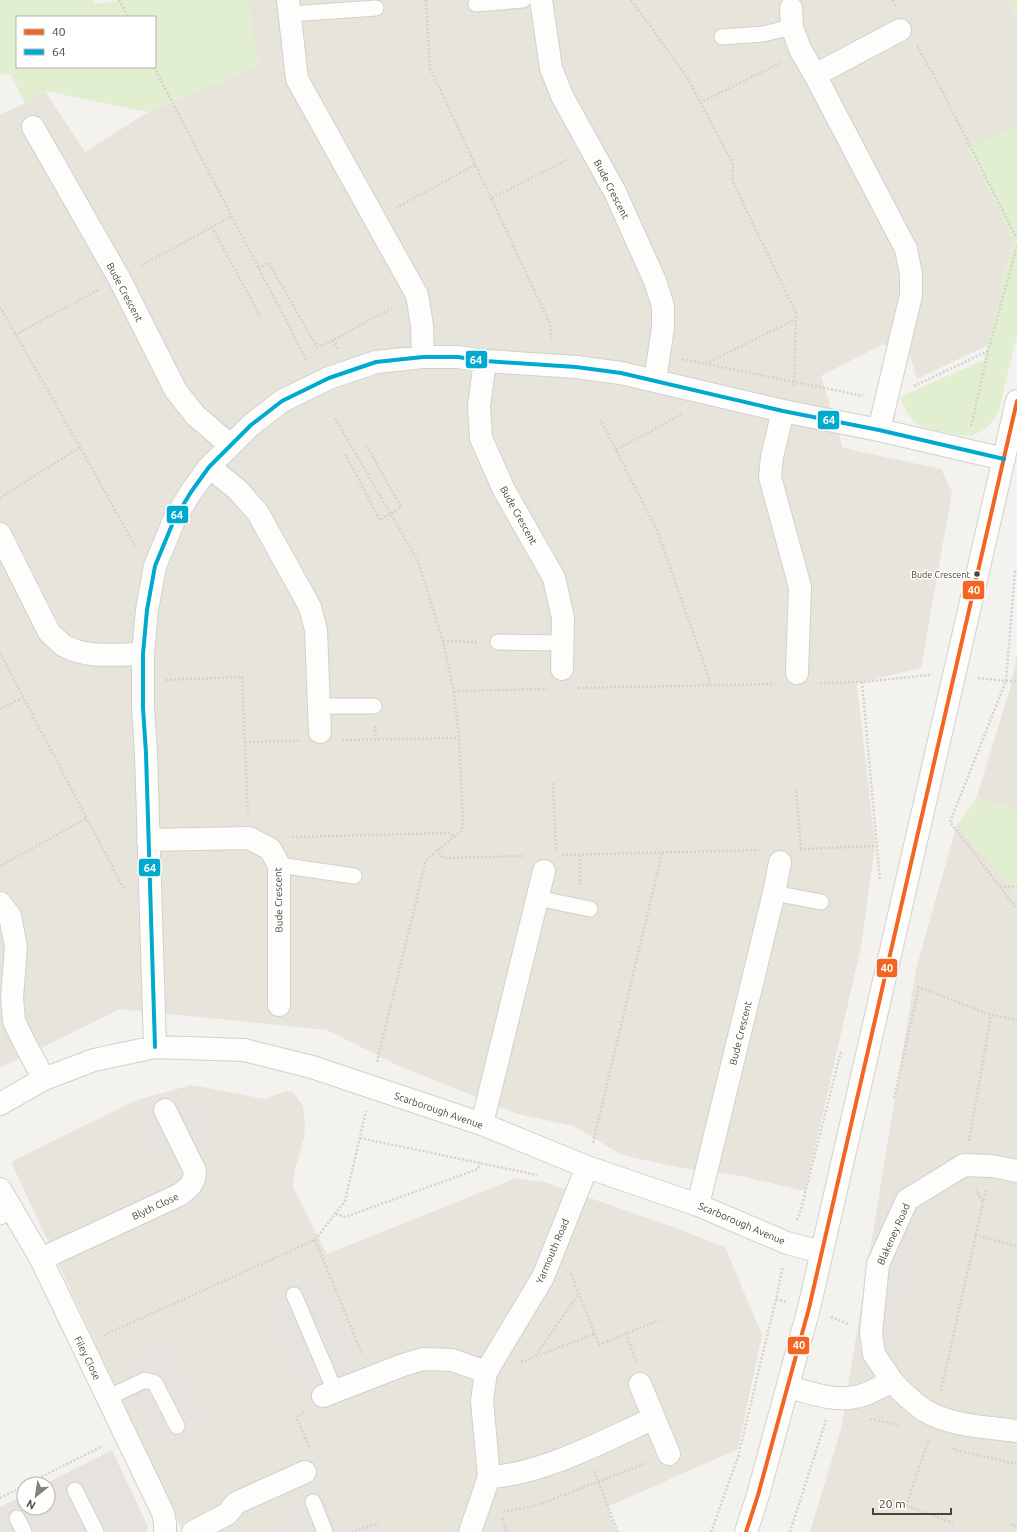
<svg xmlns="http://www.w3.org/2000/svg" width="1017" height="1532" font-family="Ubuntu,sans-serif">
  <rect width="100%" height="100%" fill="#f4f2ee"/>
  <path fill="#e7e4dc" d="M249 0H1007L1017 17V125L969 149 1013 240 988 345 917 379 910 355 883 344 821 376 843 448 941 469 952 492 921 668 857 683 875 845 861 947 805 1191 740 1176 677 1167 622 1155 574 1126 518 1114 395 1064 327 1030 120 1009 0 1068V115L25 103 45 91 85 152 148 112 259 65 249 11Z
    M1017 655V811L1009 806 976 799 1010 689Z
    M957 824 1017 895V1532H810L841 1429 916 969Z
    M191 1085 265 1099 286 1091 293 1092 303 1106 305 1122 304 1138 295 1170 293 1187 327 1254 516 1178 547 1183 665 1224 725 1247 762 1335 738 1449 607 1507 617 1532H183L11 1162 134 1101Z"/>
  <path fill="#e6e2de" d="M322 1272 359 1368 299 1392 261 1296Z
    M320 1487 338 1532H289L278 1504Z"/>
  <path fill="#e1eecf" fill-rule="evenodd" d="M0 0H92L96 4 123 0H249V11L259 65 148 112 45 91 25 103 10 74 0 75ZM17 17H155V67H17Z
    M1007 0H1017V17Z
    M1017 125V335L999 410C997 416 994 419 991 423 976 440 962 436 942 432 933 430 924 429 916 423 908 416 904 407 900 397L984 360 1013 240 969 148Z
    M976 799 1009 806 1017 811V895L957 824Z"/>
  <path fill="#e6e3df" d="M192 1092 215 1138 158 1165 136 1119Z
    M905 1223 921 1231 903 1315 902 1332 883 1333 882 1319 883 1301 896 1246Z
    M167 1338 207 1416 155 1443 116 1364Z
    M112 1450 148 1527 146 1532H0V1507L24 1495V1508H48V1484H45Z"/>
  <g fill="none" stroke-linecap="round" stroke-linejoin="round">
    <defs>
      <path id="service" d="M476 4 523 0
        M290 14 376 8
        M722 37 763 34 792 27
        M498 642 563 643
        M320 706H374
        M279 865 354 876
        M774 893 821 902
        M537 898 590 909
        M0 1217 13 1211
        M294 1295 335 1391
        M107 1398 145 1380 155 1383 177 1426
        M75 1490 96 1532
        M313 1502 325 1532
        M17 1518 24 1532"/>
      <path id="minor" d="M288 0 297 79 417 295 422 325 423 357
        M541 0 551 68 562 96 615 192 655 281 663 306V327L655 381
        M791 8 792 27 800 49 815 75 906 249 911 274V295L879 430
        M815 75 900 30
        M33 127 119 278 176 391 196 416 230 445
        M485 361 479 406 481 438 504 490 554 578 563 618 562 669
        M783 411 772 457 770 477 800 587 797 673
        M209 467 238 490 258 513 310 607 316 630 320 732
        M0 534 49 632C53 636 58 641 63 645 85 659 118 654 143 654
        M148 840 249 838 270 849 279 865V1005
        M0 903 10 916 16 947 12 998 14 1021 24 1042 44 1079
        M155 1047 146 753 143 708V654L147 610 155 566 174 520 191 492 209 467 251 425 282 401 329 378 376 362 423 357H458L485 361 576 367 621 373 783 411 879 430 1004 459
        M0 1104 44 1079 94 1060 155 1047 244 1050 312 1067 482 1124 587 1167 698 1205 787 1243 821 1252
        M482 1124 544 871
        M0 1189 41 1259 163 1513 165 1523V1532
        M698 1205 774 893 780 862
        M41 1259 179 1195C189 1188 195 1183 195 1171L165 1110
        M892 1381 874 1354 871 1333 878 1264 907 1200 964 1165 992 1166 1017 1171
        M640 1384 669 1454
        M788 1387C809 1392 834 1402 855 1397 868 1395 880 1387 892 1381 902 1392 912 1402 924 1410 949 1426 988 1427 1017 1431
        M323 1396 403 1365 423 1359 452 1360 486 1372
        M489 1477C541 1475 606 1440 654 1418
        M193 1532 227 1514 236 1503 305 1472
        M470 1532 489 1477 482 1401 486 1372 543 1277 587 1167"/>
      <path id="tertiary" d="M746 1532 758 1495 809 1308 1017 401"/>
    </defs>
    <use href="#service" stroke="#d2d0cb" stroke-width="17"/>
    <use href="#minor" stroke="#d2d0cb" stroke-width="24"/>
    <use href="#tertiary" stroke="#d2d0cb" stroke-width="24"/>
    <path stroke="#d3d2cc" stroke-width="2.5" stroke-dasharray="2 2" stroke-linecap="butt" d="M119 0 128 17
      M426 0 430 68 550 324 552 341
      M631 0 687 77 733 164 732 180 796 313 794 388
      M893 0 896 6
      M917 46 936 79 1017 239
      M154 67 307 361
      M700 103 780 63
      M492 198 569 159
      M396 208 476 164
      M212 227 260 316
      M141 266 232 216
      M258 268 269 263 317 347 333 340 394 307
      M0 307 80 447 136 548
      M15 335 98 290
      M333 340 338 349
      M682 359 863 396
      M705 364 792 321H797
      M914 386 988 351
      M335 418 418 561 443 641 454 691 547 689
      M600 419 657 530 709 678 710 685
      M971 426 988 351 1017 246
      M616 450 682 414V412
      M345 454 380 520 401 507 367 446
      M0 498 80 447
      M1015 571 1006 681 950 822 1017 909
      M443 641 479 642
      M0 653 123 887 126 889
      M978 678 1006 681H1017
      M166 680 242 677 248 814
      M862 682 880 881
      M820 683 862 682 930 675
      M578 688 775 684
      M0 709 23 698
      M375 726 376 739
      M342 740 459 738
      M245 742 299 741
      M553 783 556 851
      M796 791 801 848
      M292 837 449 833 454 837
      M800 849 877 846
      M436 850 444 858 525 856
      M562 855 759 850
      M580 855V886
      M0 866 87 818
      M1000 887 1017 886
      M377 1062 426 860 462 830 463 822 459 738 454 691
      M894 1098 919 987 991 1015 1017 1020
      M360 1138 537 1175
      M969 1141 991 1015
      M593 1143 662 853
      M976 1189 983 1202
      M336 1214 345 1217 478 1169 480 1162
      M797 1220 801 1209 841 1051
      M975 1235 1017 1246
      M315 1240 362 1354
      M571 1274 599 1345 659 1320
      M776 1299 786 1302
      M831 1317 848 1324
      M626 1333 636 1361
      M104 1335 315 1240 345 1201 366 1111
      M535 1356 579 1293
      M521 1362 594 1334
      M941 1391 986 1189
      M304 1412 296 1416 310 1449
      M870 1419 900 1425
      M953 1448 955 1450 1017 1464
      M594 1471 618 1532
      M27 1484 103 1446
      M0 1498 24 1486
      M892 1500 953 1523
      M906 1506 929 1439
      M503 1512 535 1506 647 1463
      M502 1518 507 1532
      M1011 1524 1017 1526
      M351 1532 379 1523
      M711 1532 738 1457 776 1299 783 1266
      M790 1532 826 1420"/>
    <use href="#service" stroke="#fdfdfc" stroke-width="15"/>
    <use href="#minor" stroke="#fdfdfc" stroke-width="22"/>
    <use href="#tertiary" stroke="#fdfdfc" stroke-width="22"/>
    <defs>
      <path id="bus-1" d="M746 1532 758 1495 809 1308 1017 401"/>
      <path id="bus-2" d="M155 1047 146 753 143 708V654L147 610 155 566 174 520 191 492 209 467 251 425 282 401 329 378 376 362 423 357H458L485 361 576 367 621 373 783 411 879 430 1004 459"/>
    </defs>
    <use href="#bus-1" stroke="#fff" stroke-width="7"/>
    <use href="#bus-2" stroke="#fff" stroke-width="7"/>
    <use href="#bus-1" stroke="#f26522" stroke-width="4"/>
    <use href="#bus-2" stroke="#00a9ce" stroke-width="4"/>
  </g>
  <circle fill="#4b4439" stroke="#fff" stroke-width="1.5" cx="977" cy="574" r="3.5"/>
  <g text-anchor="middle" stroke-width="3" stroke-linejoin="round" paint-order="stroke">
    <g font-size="9" fill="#4b4439" stroke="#fff" text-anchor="end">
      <text x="970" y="578">Bude Crescent</text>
    </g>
    <g font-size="10" fill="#4b4439" stroke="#fff">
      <text transform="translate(612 189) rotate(63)" y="4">Bude Crescent</text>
      <text transform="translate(125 292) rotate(62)" y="4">Bude Crescent</text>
      <text transform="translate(519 515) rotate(61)" y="4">Bude Crescent</text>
      <text transform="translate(278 900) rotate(-91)" y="4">Bude Crescent</text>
      <text transform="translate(740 1033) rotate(-76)" y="4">Bude Crescent</text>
      <text transform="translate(439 1110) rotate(19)" y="4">Scarborough Avenue</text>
      <text transform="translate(155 1206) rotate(-25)" y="4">Blyth Close</text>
      <text transform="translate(742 1223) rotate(23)" y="4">Scarborough Avenue</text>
      <text transform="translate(893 1234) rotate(-66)" y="4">Blakeney Road</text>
      <text transform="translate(552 1251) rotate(-67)" y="4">Yarmouth Road</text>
      <text transform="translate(88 1358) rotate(64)" y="4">Filey Close</text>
    </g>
  </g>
  <g stroke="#fff" stroke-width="1.5">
    <rect x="465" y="350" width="23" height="19" rx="4" fill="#00a9ce"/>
    <rect x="817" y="410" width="23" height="20" rx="4" fill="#00a9ce"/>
    <rect x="166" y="505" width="23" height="19" rx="4" fill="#00a9ce"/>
    <rect x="962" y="580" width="23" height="20" rx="4" fill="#f26522"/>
    <rect x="138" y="858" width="23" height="19" rx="4" fill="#00a9ce"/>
    <rect x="876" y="958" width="22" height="20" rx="4" fill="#f26522"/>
    <rect x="787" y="1336" width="23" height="19" rx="4" fill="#f26522"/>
  </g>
  <g font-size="11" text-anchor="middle" font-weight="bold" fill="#fff">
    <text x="476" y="364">64</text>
    <text x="829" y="424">64</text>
    <text x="177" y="519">64</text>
    <text x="974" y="594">40</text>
    <text x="150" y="872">64</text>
    <text x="887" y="972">40</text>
    <text x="799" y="1349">40</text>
  </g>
  <rect x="16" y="16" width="140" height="52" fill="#ffffff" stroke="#b7b4b0"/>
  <rect x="24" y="29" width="20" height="6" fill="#f26522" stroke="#b7b4b0"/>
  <text x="52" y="36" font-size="12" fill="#4b4439">40</text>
  <rect x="24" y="49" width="20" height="6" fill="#00a9ce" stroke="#b7b4b0"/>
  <text x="52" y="56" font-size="12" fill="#4b4439">64</text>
  <g transform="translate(36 1496) rotate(210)"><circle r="19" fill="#ffffff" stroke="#b7b4b0"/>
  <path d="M0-3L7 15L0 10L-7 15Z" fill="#868178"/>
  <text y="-6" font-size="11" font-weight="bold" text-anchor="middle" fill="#4b4439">N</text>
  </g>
  <path d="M873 1508v6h78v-6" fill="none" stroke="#4b4439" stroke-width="2"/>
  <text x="879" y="1508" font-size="12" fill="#4b4439" stroke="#ffffff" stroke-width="3" paint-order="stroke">20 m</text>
</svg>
